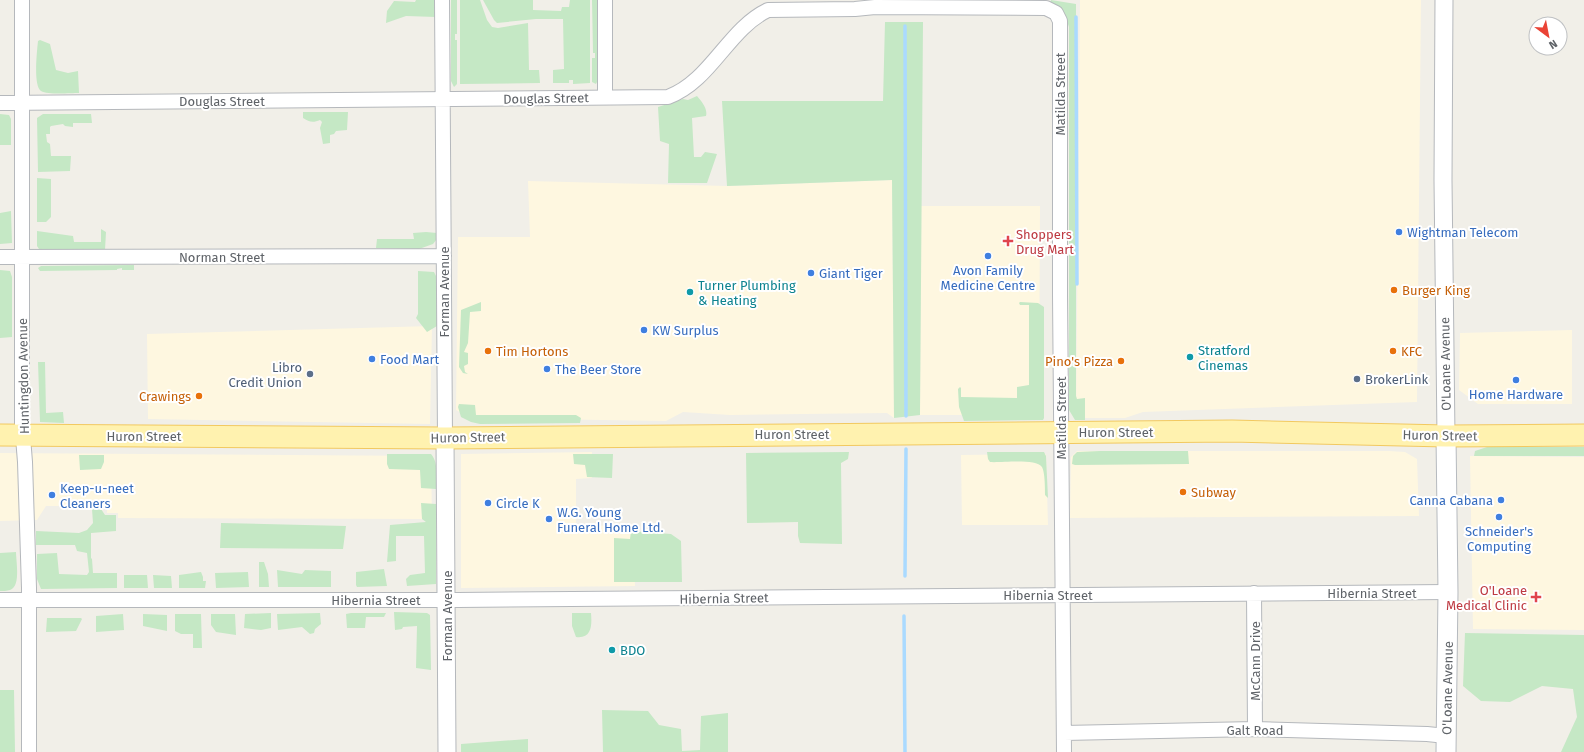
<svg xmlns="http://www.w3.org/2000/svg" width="1584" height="752" font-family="'Fira Sans',sans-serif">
  <rect width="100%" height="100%" fill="#f1efe8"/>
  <path fill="#fef7e0" d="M1080 0H1421L1417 402 1143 412 1125 418H1076Z
    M892 180 894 418 887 413 730 415 683 412 666 421 470 418 456 410 458 237H530L528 181 727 186Z
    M921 206H1040L1039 415H920Z
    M432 326 430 424 148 419 147 334Z
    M1572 330V404H1478L1459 390 1460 333Z
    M1077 451H1389L1405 452 1417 459 1419 516 1070 518 1071 457Z
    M592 452V478L576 479V527L633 524 635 586 461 588V454Z
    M0 453 431 456 432 519 118 518V513H107V506H46L37 520 0 521Z
    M1046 454 1048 525H962L961 455Z
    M1470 456 1584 457V630L1473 629Z"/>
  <path fill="#c5e8c5" d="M416 0H436V17L406 16 386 23 387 11 394 1 415 2Z
    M451 0H457V34H455V40H457V84L454 87 451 81Z
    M460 0H480L487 20 492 27 498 28 528 23 529 70H539L540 83 460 84Z
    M483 0H533V10L561 11 562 7H569L570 0H590V83L573 84V80H569V83H553V70L564 69 563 19H536L497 23 494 20Z
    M592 0H598V80L596 84 592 82V58H595V53H593Z
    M1051 0 1076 4V396L1077 399 1085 398V420H1075L1069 410V27L1066 18 1050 3Z
    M885 22H923L920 415 894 418 892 180 727 186 722 101H883Z
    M40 40 50 44 56 70 68 73 78 71 79 93C70 93 48 95 41 91 33 86 37 51 38 41Z
    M697 96C701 101 708 108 706 116L692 118 694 157H701L705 152 717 154 707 183H668L669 144 660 141 658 107 683 99 688 100Z
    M303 112H348L347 130 336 131 334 134 330 135V143L323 144 320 128 322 122 320 120C313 123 309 122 303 118Z
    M0 114 9 115 11 119V145H0Z
    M43 114H91L92 123H73V127L65 126 63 124 51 126 50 127V134H46L47 142 50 144 51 156H71L70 171 38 172 37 118Z
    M37 178 51 179V217L46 222H37Z
    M11 211 12 243 0 244V213Z
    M101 229 106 232 105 250H46L39 249 37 246V231L73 236 74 242H101Z
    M426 232 437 233V239L433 244 419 249 376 248 377 239H414L413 233Z
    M134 265V270H122V268L117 269V270L40 271 38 268 41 266Z
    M0 270 10 271 12 277V337L0 338Z
    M418 271 434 272 437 278V326L427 332 416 318 418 314Z
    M481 302V311L470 312 468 343 464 352 468 353V364L464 366 465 372 468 374 463 373 459 367 461 310Z
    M1020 302 1038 303 1044 307V418L1043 420 964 421 959 407 958 389 960 387 961 388V397L1017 398V387L1029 385V305H1020L1019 303Z
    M38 362H45L46 413 63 412 64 423 40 422Z
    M459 404 475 405 476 415H576L581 418 580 423 480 424 471 422 461 417 458 407Z
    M1487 447H1584V456H1474L1475 451Z
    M1100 451H1188L1189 464 1075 465 1072 464 1073 456 1077 452Z
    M849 452 848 459 841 463 842 544 800 543 798 536V522L747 523 746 453Z
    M987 452H1044L1046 456 1048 498 1045 495C1045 489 1045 472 1042 467 1036 458 1001 463 990 462L988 459Z
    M387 454H431C439 463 436 478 436 489L421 488 420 470 389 469 387 464Z
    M573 454H613L612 478 587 477 585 465 574 464Z
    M79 455H104V462L101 469 80 470Z
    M421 503 436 504V584L407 586 406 579 410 575 425 573 424 536H396V561L387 562 390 525 426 522 422 519Z
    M92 509H101L105 515H116V531L91 533V558L92 559 93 573H117V588L41 589 37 579V554L57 553 59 574 87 575 89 572 87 553 77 551 75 545H36V531L79 533 87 530 93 523Z
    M221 523 346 526 343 549 220 548Z
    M631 531 671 534 681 541 682 582H614V538L630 539Z
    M16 552C16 561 21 587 10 590 7 591 3 591 0 591V553Z
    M259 562H264L268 574 269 587H259Z
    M384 569 387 586 357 587 356 585V572Z
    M277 570 302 574 305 570 331 571V587H278Z
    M201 572 203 577V581H206L205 588H179V575Z
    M248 572 249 587 216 588 215 573Z
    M124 575H147L148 588H124Z
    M153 575 171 576 172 588H154Z
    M394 612 427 613 430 615 431 670 416 668 417 626 403 627 402 629 395 630Z
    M271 613V628L261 630 244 628 245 614Z
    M320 613 321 624 315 629 314 633 310 634 302 627 278 630 277 614Z
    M351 613H386L384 617H366L365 628H347L346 614Z
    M572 613H591C592 625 592 639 576 637L572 626Z
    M123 614 124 630 96 632V616Z
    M143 614 167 615V631L143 626Z
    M175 614H201L202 648H193V634H181L175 631Z
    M211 614H235L236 635 216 632 211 625Z
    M47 618H81L82 619 76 631 46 632Z
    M1465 633 1584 635V752H1561L1577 717 1573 689 1542 686 1510 702 1481 701 1463 686Z
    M0 690H14L15 752H0Z
    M602 710 648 711 659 725 681 729 682 751 700 750 701 716 728 713V752H603Z
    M528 739V752H461V744Z"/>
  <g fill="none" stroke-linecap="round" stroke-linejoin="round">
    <path stroke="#aadaff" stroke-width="3.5" d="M1076 17 1077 284
      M905 26 906 416
      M905 576 906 449
      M904 616 905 752"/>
    <defs>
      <path id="minor" d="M22 0V425L25 462 29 588V752
        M442 0 445 438
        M605 0V97
        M0 103 668 97C711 81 728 29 768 10L855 9 875 7 1046 8 1056 13 1060 21V295L1064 752
        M0 257 444 256
        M1254 593 1255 729
        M0 600H458L1448 592
        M1064 733 1255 729 1427 734 1446 736"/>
      <path id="tertiary" d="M1444 0 1443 180 1446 436
        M445 438 447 752"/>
      <path id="secondary" d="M1446 436 1448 592 1446 752"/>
      <path id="primary" d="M0 435 445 438 1232 431 1446 436 1584 435"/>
    </defs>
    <use href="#minor" stroke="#b5b8bc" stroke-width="16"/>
    <use href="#tertiary" stroke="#b5b8bc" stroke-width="19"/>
    <use href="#secondary" stroke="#b6babf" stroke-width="21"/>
    <use href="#primary" stroke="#f2c960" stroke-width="23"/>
    <use href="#minor" stroke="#fff" stroke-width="14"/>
    <use href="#tertiary" stroke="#fff" stroke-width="17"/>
    <use href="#secondary" stroke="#fff" stroke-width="19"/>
    <use href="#primary" stroke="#fff2af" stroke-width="21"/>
  </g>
  <g fill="#3f7fe0" stroke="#fff" stroke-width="1.5">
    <circle cx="1399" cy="232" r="4"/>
    <circle cx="988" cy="256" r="4"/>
    <circle cx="811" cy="273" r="4"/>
    <circle cx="644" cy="330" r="4"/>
    <circle cx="372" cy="359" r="4"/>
    <circle cx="547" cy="369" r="4"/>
    <circle cx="1516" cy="380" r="4"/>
    <circle cx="52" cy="495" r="4"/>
    <circle cx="1501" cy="500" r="4"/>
    <circle cx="488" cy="503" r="4"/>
    <circle cx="1499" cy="517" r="4"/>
    <circle cx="549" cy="519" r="4"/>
  </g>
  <g fill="#e0444e" stroke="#fff" stroke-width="1.5">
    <path d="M1006 235h4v4h4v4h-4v4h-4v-4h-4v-4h4z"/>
    <path d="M1534 591h4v4h4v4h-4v4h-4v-4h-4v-4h4z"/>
  </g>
  <g fill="#e8710a" stroke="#fff" stroke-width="1.5">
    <circle cx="1394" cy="290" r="4"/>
    <circle cx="488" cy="351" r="4"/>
    <circle cx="1393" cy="351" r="4"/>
    <circle cx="1121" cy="361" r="4"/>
    <circle cx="199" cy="396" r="4"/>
    <circle cx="1183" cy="492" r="4"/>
  </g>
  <g fill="#0f9aa8" stroke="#fff" stroke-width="1.5">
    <circle cx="690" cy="292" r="4"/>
    <circle cx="1190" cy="357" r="4"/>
    <circle cx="612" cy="650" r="4"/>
  </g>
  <g fill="#5c6f8a" stroke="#fff" stroke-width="1.5">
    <circle cx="310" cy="374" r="4"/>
    <circle cx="1357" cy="379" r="4"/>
  </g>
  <g text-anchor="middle" stroke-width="4" stroke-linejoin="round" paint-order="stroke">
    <g font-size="13" fill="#5f6368" stroke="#fff">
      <text transform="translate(1060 94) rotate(-90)" y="5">Matilda Street</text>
      <text transform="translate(546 98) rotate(-1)" y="5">Douglas Street</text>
      <text x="222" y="106">Douglas Street</text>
      <text x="222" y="262">Norman Street</text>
      <text transform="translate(444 292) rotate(-90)" y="5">Forman Avenue</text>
      <text transform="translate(1445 364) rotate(-91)" y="5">O'Loane Avenue</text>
      <text transform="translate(23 376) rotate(-91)" y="5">Huntingdon Avenue</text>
      <text transform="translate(1061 418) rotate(-90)" y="5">Matilda Street</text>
      <text x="1116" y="437">Huron Street</text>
      <text x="792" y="439">Huron Street</text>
      <text transform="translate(1440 435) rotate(1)" y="5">Huron Street</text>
      <text x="144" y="441">Huron Street</text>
      <text transform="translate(468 437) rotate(-1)" y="5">Huron Street</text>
      <text x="1372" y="598">Hibernia Street</text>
      <text x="1048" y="600">Hibernia Street</text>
      <text transform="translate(724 598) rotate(-1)" y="5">Hibernia Street</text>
      <text x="376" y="605">Hibernia Street</text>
      <text transform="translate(447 616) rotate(-90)" y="5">Forman Avenue</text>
      <text transform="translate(1255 661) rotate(-90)" y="5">McCann Drive</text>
      <text transform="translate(1447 688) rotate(-89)" y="5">O'Loane Avenue</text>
      <text x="1255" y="735">Galt Road</text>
    </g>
    <g font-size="13" fill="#366cbe" stroke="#fff" text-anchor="start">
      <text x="1407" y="237">Wightman Telecom</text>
      <text x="988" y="275" text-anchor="middle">Avon Family<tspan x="988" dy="15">Medicine Centre</tspan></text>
      <text x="819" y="278">Giant Tiger</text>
      <text x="652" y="335">KW Surplus</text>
      <text x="380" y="364">Food Mart</text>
      <text x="555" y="374">The Beer Store</text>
      <text x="1516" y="399" text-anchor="middle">Home Hardware</text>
      <text x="60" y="493">Keep-u-neet<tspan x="60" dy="15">Cleaners</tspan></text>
      <text x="1493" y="505" text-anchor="end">Canna Cabana</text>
      <text x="496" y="508">Circle K</text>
      <text x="557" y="517">W.G. Young<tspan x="557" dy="15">Funeral Home Ltd.</tspan></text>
      <text x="1499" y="536" text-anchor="middle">Schneider's<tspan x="1499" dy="15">Computing</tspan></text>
    </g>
    <g font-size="13" fill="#be3a42" stroke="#fff" text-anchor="start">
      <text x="1016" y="239">Shoppers<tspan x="1016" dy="15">Drug Mart</tspan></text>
      <text x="1527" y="595" text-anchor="end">O'Loane<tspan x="1527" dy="15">Medical Clinic</tspan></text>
    </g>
    <g font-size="13" fill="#0d838f" stroke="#fff" text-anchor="start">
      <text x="698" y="290">Turner Plumbing<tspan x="698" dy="15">&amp; Heating</tspan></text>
      <text x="1198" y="355">Stratford<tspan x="1198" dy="15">Cinemas</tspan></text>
      <text x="620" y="655">BDO</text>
    </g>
    <g font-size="13" fill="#c56008" stroke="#fff" text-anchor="start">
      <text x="1402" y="295">Burger King</text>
      <text x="496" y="356">Tim Hortons</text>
      <text x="1401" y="356">KFC</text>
      <text x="1113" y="366" text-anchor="end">Pino's Pizza</text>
      <text x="191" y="401" text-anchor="end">Crawings</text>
      <text x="1191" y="497">Subway</text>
    </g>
    <g font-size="13" fill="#4e5e75" stroke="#fff" text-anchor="end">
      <text x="302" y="372">Libro<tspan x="302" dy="15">Credit Union</tspan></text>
      <text x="1365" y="384" text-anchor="start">BrokerLink</text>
    </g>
  </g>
  <g transform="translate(1548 36) rotate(148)"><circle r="19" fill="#ffffff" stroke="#bfc1c3"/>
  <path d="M0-3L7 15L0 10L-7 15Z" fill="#ea4335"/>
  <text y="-6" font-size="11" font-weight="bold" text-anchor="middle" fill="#5f6368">N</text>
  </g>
</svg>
